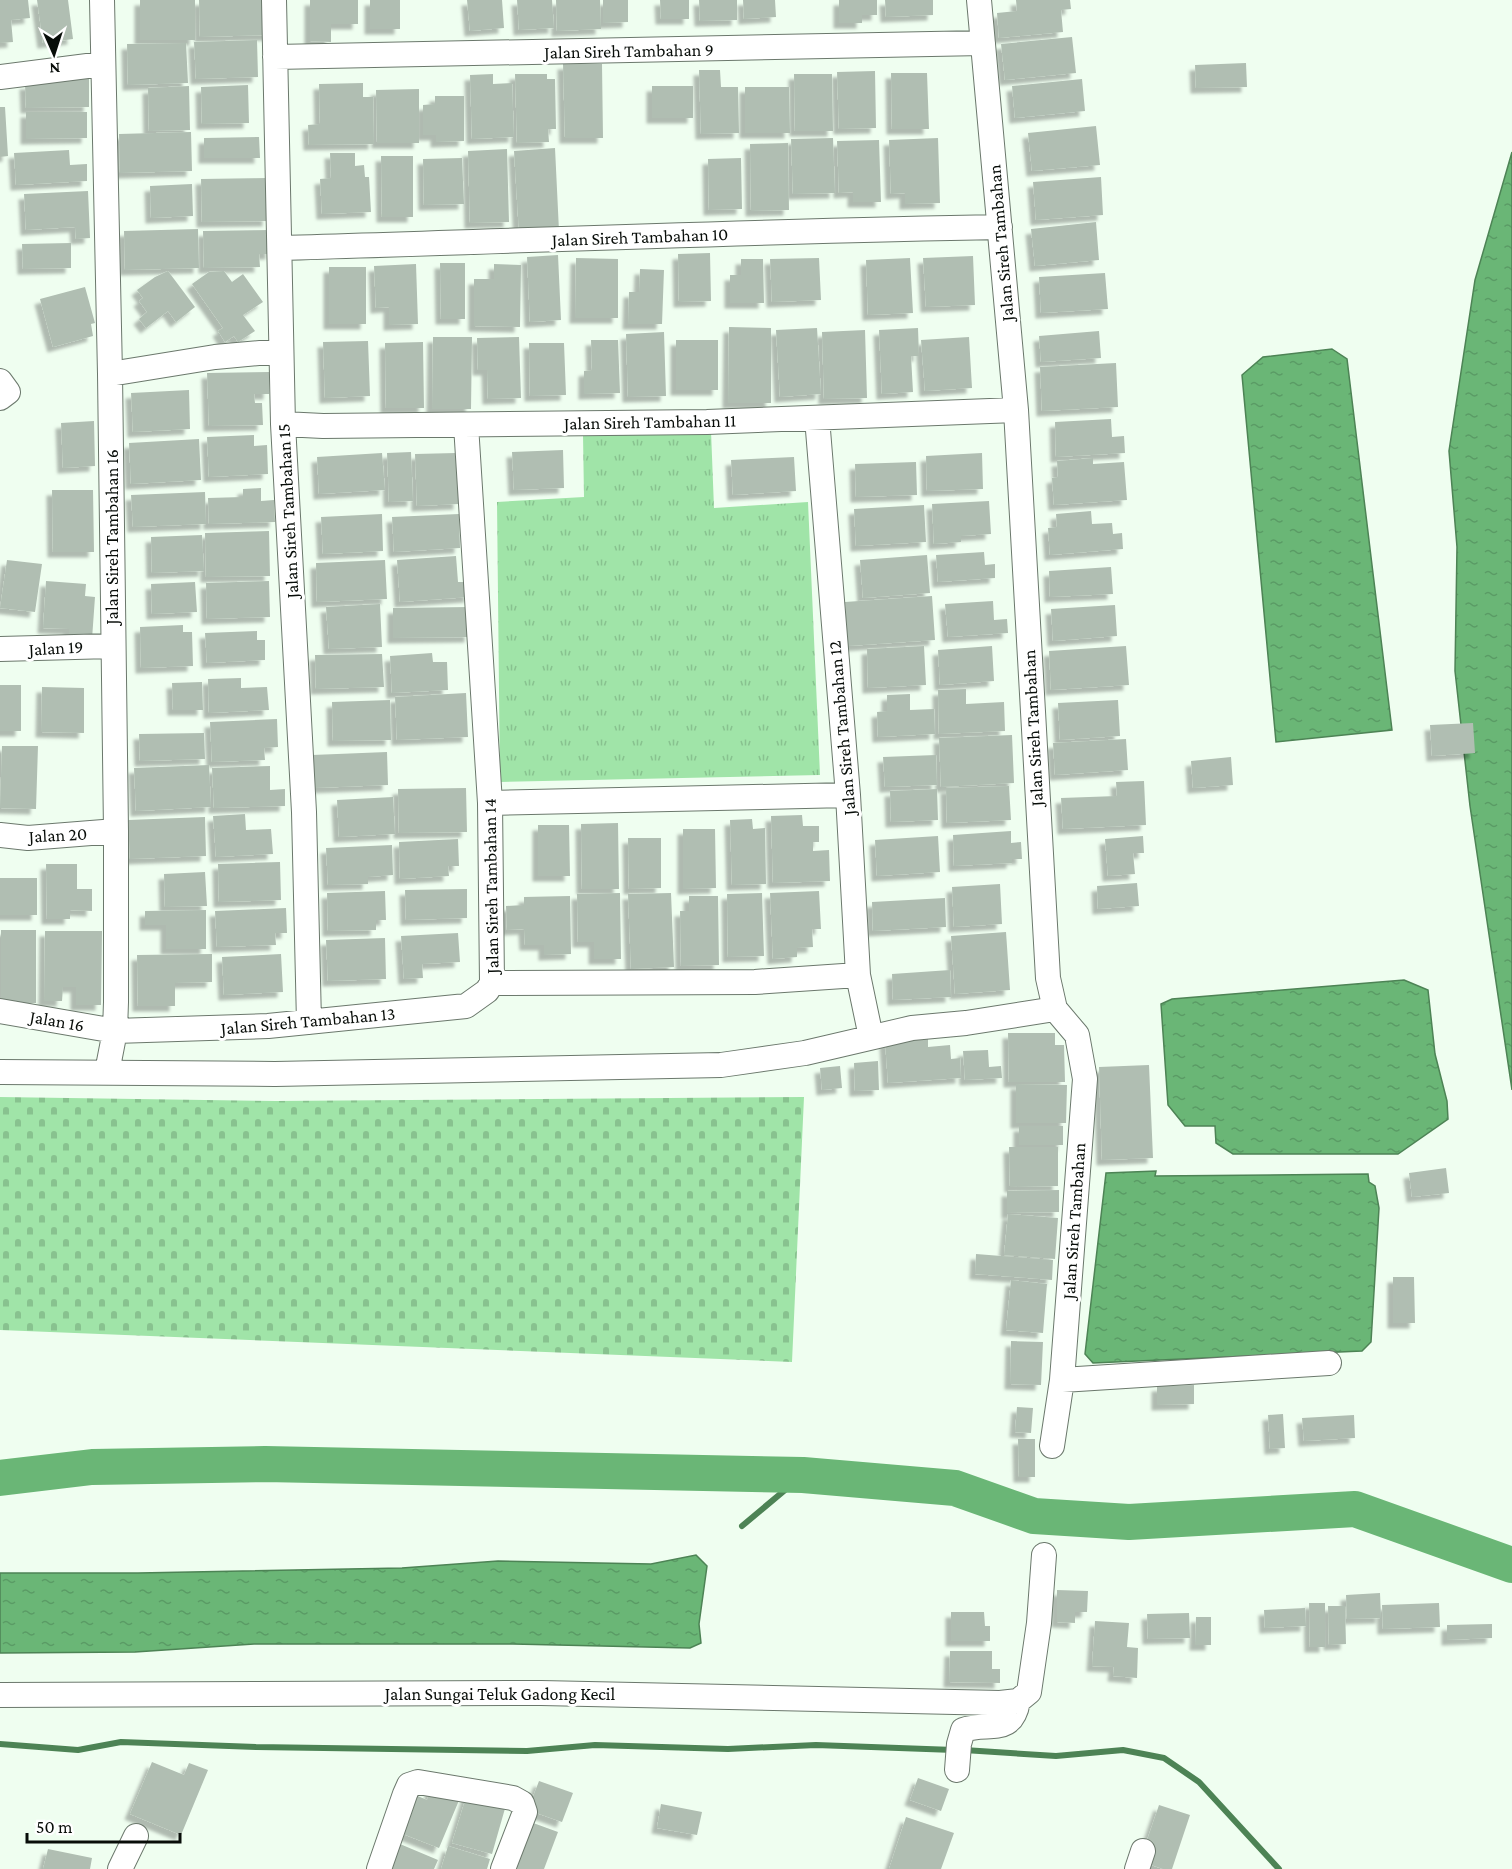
<svg xmlns="http://www.w3.org/2000/svg" width="1512" height="1869" font-family="'Crimson Pro',serif">
  <defs>
    <pattern id="grass-tufts" width="24" height="20" patternUnits="userSpaceOnUse" patternTransform="scale(1.5)"><rect width="24" height="20" fill="#a0e4a8"/><path d="M3 7l-1-3M5 7V3M7 7l1-3M15 17l-1-3M17 17v-4M19 17l1-3" fill="none" stroke="#88c28f"/></pattern>
    <pattern id="cemetery-stones" width="16" height="16" patternUnits="userSpaceOnUse" patternTransform="scale(1.5)"><rect width="16" height="16" fill="#a0e4a8"/><path d="M2 7V4a2 2 0 0 1 4 0v3zM10 15v-3a2 2 0 0 1 4 0v3z" fill="#88c28f"/></pattern>
    <pattern id="water-ripples" width="26" height="14" patternUnits="userSpaceOnUse" patternTransform="scale(1.5)"><rect width="26" height="14" fill="#6ab676"/><path d="M2 4q2-2 4 0t4 0M15 11q2-2 4 0t4 0" fill="none" stroke="#5a9b65"/></pattern>
    <filter id="shadow"><feDropShadow dx="-5.5" dy="5.5" stdDeviation="1.5" flood-color="#0004"/></filter>
  </defs>
  <rect width="100%" height="100%" fill="#effef0"/>
  <path fill="url(#grass-tufts)" d="M711 431 714 508 808 502 820 775 500 782 497 502 584 497 583 435Z"/>
  <path fill="url(#cemetery-stones)" d="M0 1097 276 1101 804 1097 792 1362 0 1330Z"/>
  <path fill="url(#water-ripples)" stroke="#4d8355" stroke-width="1.5" d="M1512 152V1090L1470 806 1455 671 1457 547 1449 451 1475 280Z
    M1332 349 1347 359 1392 730 1276 742 1242 375 1263 357Z
    M1404 980 1428 990 1435 1054 1447 1101 1448 1119 1398 1154H1233L1216 1143 1215 1126H1185L1168 1105 1161 1004 1172 999Z
    M1156 1171 1155 1176 1368 1174 1369 1182 1375 1186 1379 1208 1371 1342 1362 1351 1093 1363 1085 1354 1106 1173Z
    M696 1555 707 1566 699 1624 701 1643 690 1648 513 1644H254L135 1652 0 1653V1573H138L402 1568 498 1561 651 1564Z"/>
  <g fill="none" stroke-linecap="round" stroke-linejoin="round">
    <path stroke="#4d8355" stroke-width="6" d="M742 1526 803 1475
      M0 1744 78 1750 121 1742 256 1747 527 1751 595 1745 728 1749 816 1745 954 1750
      M964 1750 1056 1756 1123 1750 1164 1758 1199 1782 1279 1869"/>
    <path stroke="#6ab676" stroke-width="36" d="M0 1478 92 1467 265 1464 803 1475 955 1488 1034 1516 1129 1522 1355 1509 1512 1565"/>
  </g>
  <path fill="#b0beb2" filter="url(#shadow)" d="M0 0H28L30 18 11 20 13 42 0 43Z
    M37 0H68L73 39 43 43Z
    M140 0H195V40H140Z
    M199 0H271L272 35 200 37Z
    M310 0H358V24H331V42L310 41Z
    M370 0H400V29H370Z
    M467 0H502L504 28 470 31Z
    M517 0H552L554 28 519 30Z
    M556 0H600L601 29 557 31Z
    M603 0H628V22L603 23Z
    M660 0H689V19H661Z
    M699 0H737V20L700 21Z
    M743 0H775L776 17 744 19Z
    M839 0H877V15H862V23H839Z
    M885 0H933V15L886 17Z
    M1016 0H1070L1071 9 1061 10 1063 32 999 38 997 13 1017 11Z
    M1072 37 1076 73 1005 80 1001 44Z
    M257 40 258 77 196 79 194 42Z
    M186 43 188 83 128 85 127 44Z
    M1246 63 1247 87 1196 88 1195 65Z
    M563 64H602L603 138H565Z
    M699 70H720L721 87H738L739 133 701 134Z
    M875 71 876 128 839 129 837 72Z
    M891 73H927L929 129H892Z
    M493 74V84L512 83 514 137 472 139 470 75Z
    M515 74H547V79H555L556 129H548L549 142 517 143Z
    M794 74H832L833 131H795Z
    M89 77V107L26 108 25 84H48V78Z
    M1082 79 1085 111 1015 118 1012 86Z
    M363 83V97H373L374 144 309 145 308 125 320 124 319 84Z
    M248 85 249 123 202 124 201 87Z
    M189 86 190 130 149 131 148 88Z
    M652 86H693V118H652Z
    M745 87H789L790 133H745Z
    M419 89V143H377L376 90Z
    M435 96H464V141L436 142V135H423V105L435 104Z
    M0 107H5L8 156 0 157Z
    M26 112H87V138L26 139Z
    M1096 126 1100 165 1032 171 1028 133Z
    M191 132 192 171 120 173 119 134Z
    M259 137 260 158H204V138Z
    M833 138 835 193 793 194 791 139Z
    M938 138 940 203 905 204V193L891 194 889 140Z
    M879 140 881 202H853V192L839 193 837 141Z
    M788 143 789 210 751 211 750 144Z
    M555 148 559 231 519 233 514 151Z
    M507 149 509 222 470 223 468 151Z
    M69 150 70 165 87 164V181L16 185 14 153Z
    M330 153H355V166L364 165 365 177H369L371 212 322 214 320 179 331 178Z
    M381 156H413V217H382Z
    M462 158 464 204 424 205 423 159Z
    M741 158 742 209 709 210 708 159Z
    M1101 177 1103 215 1036 220 1033 182Z
    M267 178 268 221 202 222 201 179Z
    M192 184 193 216 151 218 150 186Z
    M88 191 90 238 76 239 75 227 26 230 24 194Z
    M1096 222 1099 260 1035 266 1031 229Z
    M198 229 199 268 125 270 124 231Z
    M271 230V254H259L260 267 204 268 203 231Z
    M71 243V268L23 269 22 244Z
    M710 253 711 301 679 302 678 254Z
    M558 255 561 320 530 322 527 257Z
    M973 256 975 305 926 307 923 258Z
    M576 258 618 259V318H575Z
    M819 258 821 300 772 302 770 259Z
    M910 258 913 313 868 315 866 260Z
    M741 259H763L764 303H730V275H741Z
    M440 263H465V319H441Z
    M416 264 418 324 389 325V307L376 308 374 266Z
    M494 264 521 265 520 327 474 326V279H494Z
    M329 267H366V324H329Z
    M640 269 664 270 662 324H628L629 292H639Z
    M168 271 195 307 176 322 168 311 146 328 139 319 147 312 139 301 143 298 137 290 155 277Z
    M224 271 232 282 243 274 263 302 243 315 255 331 238 342 234 336 225 342 218 331 223 328 192 284 209 272Z
    M1105 273 1108 309 1041 313 1039 277Z
    M85 287 95 323 91 324 93 336 53 347 40 299Z
    M729 327 771 328V403H728Z
    M817 328 821 394 780 397 776 330Z
    M918 328 919 356H911L913 392 882 394 879 330Z
    M865 330 867 398 824 399 822 332Z
    M1099 331 1101 358 1041 362 1039 336Z
    M664 332 666 396 628 397 626 334Z
    M433 337H472L471 409H432Z
    M519 337 521 398 488 399 487 370H478L477 338Z
    M969 337 972 388 925 391 921 340Z
    M591 340H618L620 393 584 394V371L592 370Z
    M676 340H718V390H676Z
    M368 341 370 396 325 398 323 342Z
    M423 342 424 408H386L385 343Z
    M529 343H564L566 395 530 396Z
    M1116 363 1118 407 1042 411 1040 367Z
    M269 372V394H254L255 403H262L263 425 209 426 207 373Z
    M189 390 190 429 133 432 131 393Z
    M1111 419 1112 437 1124 436 1125 453 1056 457 1055 422Z
    M94 421 95 466 63 468 61 423Z
    M254 435V446L267 445 268 474 209 477 207 437Z
    M199 439 201 480 131 484 129 443Z
    M563 450 564 488 514 490 512 452Z
    M411 452 413 501 389 502 387 453Z
    M382 453 385 490 319 494 317 457Z
    M456 453 459 504 417 506 415 454Z
    M982 453 983 489 927 491 926 456Z
    M794 457 796 491 733 495 731 460Z
    M1093 458V464L1124 462 1127 500 1054 505 1052 478 1058 477 1057 461Z
    M916 462 917 495 856 497 855 464Z
    M261 488V501L274 500 275 522 209 524 208 498 243 497V489Z
    M52 490H93L94 552H53Z
    M205 492 206 524 133 527 131 495Z
    M989 501 991 534 961 536V542L934 544 932 504Z
    M924 505 926 542 856 546 854 509Z
    M1091 511 1092 524 1112 523 1113 534 1122 533 1123 549 1050 555 1048 528 1057 527 1056 514Z
    M382 514 383 551 323 554 321 517Z
    M459 514 460 548 394 552 392 517Z
    M269 531 270 576 206 577 205 533Z
    M202 535 204 571 152 573 151 537Z
    M984 552 985 565 995 564V578L938 582 936 555Z
    M927 555 930 593 863 598 860 560Z
    M456 556 458 582H469L470 597 400 602 397 560Z
    M7 560 42 564 35 612 0 608Z
    M385 560 387 599 317 602 316 563Z
    M1111 567 1113 594 1050 597 1049 571Z
    M46 581 86 584 85 596 95 597 92 639 69 638V629L43 628Z
    M269 581 270 617 207 619 206 583Z
    M195 582 197 612 152 614 151 584Z
    M932 596 935 640 848 646 845 602Z
    M993 601 994 620 1007 619 1008 633 948 637 945 604Z
    M380 604 382 647 329 649 326 607Z
    M1115 605 1117 636 1053 641 1051 609Z
    M470 607V637L393 638V608Z
    M183 625V632H192L193 666 141 668 140 627Z
    M257 631V640H265V660L207 663 205 633Z
    M924 646 926 685 868 688 867 649Z
    M992 646 994 681 940 685 938 650Z
    M1126 646 1129 685 1051 690 1049 651Z
    M432 653 433 662H447L448 690 392 693 390 656Z
    M382 654 384 687 316 689 315 655Z
    M241 678V688L267 687 269 710 209 713 208 679Z
    M202 682 203 710H173L172 683Z
    M0 685H21V731H0Z
    M42 687 84 688V733L41 732Z
    M966 689V704L1004 702 1005 731 939 734 938 690Z
    M466 693 468 737 397 740 395 697Z
    M910 694V710L934 709 935 734 878 737 877 712 887 711V695Z
    M390 700 391 740 333 741 332 702Z
    M1118 700 1120 736 1060 740 1058 703Z
    M277 719 278 747 264 748 265 760 212 762 210 722Z
    M1473 723 1475 753 1432 756 1430 725Z
    M204 733 205 759 140 761 139 734Z
    M1012 735 1014 783 941 787 939 738Z
    M1126 739 1128 770 1055 775 1053 743Z
    M2 746H38L36 809 0 808Z
    M387 752 388 785 314 788 312 755Z
    M936 755 937 785 885 787 883 757Z
    M1231 757 1233 785 1193 788 1191 761Z
    M209 765 211 807 136 811 134 768Z
    M270 766V790L285 789V806L214 808 212 768Z
    M1144 781 1146 825 1063 829 1061 798 1117 796 1116 782Z
    M1009 786 1011 820 947 823 946 788Z
    M466 788 467 832 399 833 398 789Z
    M937 789 938 820 891 822 890 791Z
    M393 797 395 834 339 837 337 800Z
    M245 814 246 830 271 829 273 854 216 857 213 816Z
    M802 815 803 826H819V842H813V851L829 850 830 881 773 883 771 816Z
    M205 817 206 856 130 859 128 820Z
    M752 819 753 829 765 828 766 884 732 885 730 820Z
    M618 823 619 889H582L581 824Z
    M538 825H569L570 876H538Z
    M683 829H715L716 888 683 889Z
    M1011 831V843L1021 842 1022 859H1012V863L954 866 953 835Z
    M938 836 940 872 877 876 875 840Z
    M1143 836 1144 853H1133L1135 874 1108 876 1105 839Z
    M628 838H661V888L629 889Z
    M458 839 459 866H448L449 876 400 879 399 842Z
    M392 845 393 875 368 877V884L328 885 326 848Z
    M280 862 281 900 219 902 218 864Z
    M46 864H77V889H92V911L70 910V919H47Z
    M205 872 207 906 165 907 164 874Z
    M0 878H37V915H0Z
    M1137 883 1139 906 1098 909 1097 886Z
    M1000 884 1002 924 954 927 952 887Z
    M467 889V918L406 920 405 890Z
    M385 891 386 920H376V930L328 931 327 893Z
    M819 891 821 929H812L813 947 797 948V957L773 959 770 893Z
    M620 893 621 959H594V942H578L577 894Z
    M671 893 674 967 631 969 628 894Z
    M762 893 764 956 728 957 727 894Z
    M570 896 571 954 544 955V945H525L524 929 507 930 506 906 524 905V897Z
    M689 896H718L719 965 681 966 680 911H689Z
    M945 898 946 927 873 931 872 902Z
    M286 908 287 933H275L276 945 217 947 215 911Z
    M206 910V949H166V925H145V911Z
    M1 930H36V1003L1 1004Z
    M45 931H102L101 1005H76V987H63L62 1001H44Z
    M1006 932 1010 990 955 994 951 936Z
    M458 933 460 962 422 964 423 978 404 979 401 936Z
    M385 938 386 979 328 981 326 940Z
    M212 954V982L175 983V1006H138L137 955Z
    M281 954 283 992 224 995 222 957Z
    M950 970 951 997 893 1000 892 974Z
    M1008 1033H1055V1045H1064L1065 1082H1009Z
    M928 1038V1047L950 1045 951 1059 960 1058 961 1078 888 1083 885 1041Z
    M988 1050 989 1067 1001 1066 1002 1078 965 1080 963 1051Z
    M878 1061 879 1090 855 1091 854 1063Z
    M1149 1065 1153 1158 1102 1160 1099 1067Z
    M840 1066 842 1088 822 1090 820 1068Z
    M1016 1084 1067 1085 1066 1123H1016Z
    M1019 1126H1063V1145H1019Z
    M1009 1147H1058V1186L1010 1187Z
    M1446 1168 1449 1193 1412 1197 1409 1173Z
    M1059 1190V1212L1007 1213V1191Z
    M1008 1214 1058 1218 1055 1259 1004 1255Z
    M976 1254 1053 1260 1052 1280 975 1274Z
    M1393 1277H1414L1415 1323H1393Z
    M1011 1280 1047 1284 1043 1333 1006 1330Z
    M1011 1341 1043 1342 1041 1385 1010 1384Z
    M1194 1385V1404L1157 1405V1386Z
    M1017 1407 1033 1408 1031 1433 1015 1432Z
    M1283 1414 1285 1448 1270 1449 1268 1415Z
    M1354 1415 1355 1438 1304 1441 1302 1418Z
    M1018 1439H1035V1477H1019Z
    M1057 1590 1088 1591 1087 1612H1075V1623L1057 1622Z
    M1380 1593 1381 1618 1347 1619 1346 1595Z
    M1309 1603H1325V1647H1310Z
    M1439 1603 1440 1627 1383 1629 1382 1605Z
    M1328 1606H1345L1346 1644 1329 1645Z
    M1305 1608 1306 1626 1265 1628 1264 1610Z
    M951 1612H984L985 1626H990V1641H951Z
    M1189 1613 1190 1638 1148 1639 1147 1614Z
    M1196 1617H1211V1645H1195Z
    M1095 1621 1129 1623 1127 1647 1138 1648 1137 1678 1113 1676 1114 1667 1092 1666Z
    M1492 1624V1638L1447 1640V1625Z
    M950 1651H992V1669H1000V1683L949 1682Z
    M152 1762 184 1775 189 1763 208 1770 181 1835 130 1814Z
    M918 1778 949 1789 941 1811 910 1800Z
    M539 1781 573 1793 562 1822 528 1810Z
    M432 1787 460 1798 439 1848 398 1832 413 1794 427 1800Z
    M467 1794 506 1805 492 1854 452 1843Z
    M661 1804 702 1812 697 1835 657 1828Z
    M1159 1805 1190 1815 1172 1869H1163L1140 1861Z
    M906 1817 954 1833 941 1869H889Z
    M525 1820 558 1832 544 1869H507Z
    M400 1844 438 1860 434 1869H389Z
    M448 1846 490 1859 487 1869H441Z
    M48 1849 92 1858 90 1869H43Z"/>
  <g fill="none" stroke-linecap="round" stroke-linejoin="round">
    <defs>
      <path id="minor" d="M102 0 110 374 116 831V1002L115 1031 107 1072
        M274 0 283 424 304 812 309 1022
        M979 0 1016 410 1048 978 1055 1009 1077 1035 1085 1079 1062 1380 1052 1446
        M275 57 983 43
        M0 77 103 64
        M280 248C520 241 760 231 1000 227
        M110 374 215 357 281 351
        M0 381 8 392 0 398
        M817 418 848 795 858 975 871 1037
        M283 424 323 426 707 422 1016 410
        M466 425 490 803 492 983
        M0 649 112 646
        M490 803 848 795
        M0 835 28 838 116 831
        M492 983 755 982 858 975
        M0 1011 115 1031 268 1026 466 1006 487 991 492 983
        M0 1072 275 1074 721 1065 805 1053 912 1028 966 1023 1055 1009
        M1062 1380 1329 1363
        M0 1695 541 1693 1000 1703 1018 1701 1029 1692 1039 1623 1044 1555
        M957 1770 959 1744 963 1730C988 1721 1012 1737 1018 1701
        M120 1869 136 1836
        M379 1869 405 1794 409 1785 418 1782 513 1798 522 1803 525 1812 503 1869
        M1137 1869 1143 1851"/>
    </defs>
    <use href="#minor" stroke="#6b786c" stroke-width="26"/>
    <use href="#minor" stroke="#fff" stroke-width="24"/>
  </g>
  <g text-anchor="middle" stroke-width="6" stroke-linejoin="round" paint-order="stroke">
    <g font-size="18" fill="#080d09" stroke="#fff">
      <text transform="translate(629 51) rotate(-1)" y="6">Jalan Sireh Tambahan 9</text>
      <text transform="translate(640 237) rotate(-2)" y="6">Jalan Sireh Tambahan 10</text>
      <text transform="translate(1001 243) rotate(-95)" y="6">Jalan Sireh Tambahan</text>
      <text transform="translate(650 422) rotate(-1)" y="6">Jalan Sireh Tambahan 11</text>
      <text transform="translate(288 511) rotate(-93)" y="6">Jalan Sireh Tambahan 15</text>
      <text transform="translate(112 537) rotate(-90)" y="6">Jalan Sireh Tambahan 16</text>
      <text transform="translate(56 648) rotate(-3)" y="6">Jalan 19</text>
      <text transform="translate(842 728) rotate(-95)" y="6">Jalan Sireh Tambahan 12</text>
      <text transform="translate(1033 728) rotate(-93)" y="6">Jalan Sireh Tambahan</text>
      <text transform="translate(58 835) rotate(-3)" y="6">Jalan 20</text>
      <text transform="translate(491 886) rotate(-91)" y="6">Jalan Sireh Tambahan 14</text>
      <text transform="translate(57 1021) rotate(10)" y="6">Jalan 16</text>
      <text transform="translate(308 1021) rotate(-5)" y="6">Jalan Sireh Tambahan 13</text>
      <text transform="translate(1074 1221) rotate(-86)" y="6">Jalan Sireh Tambahan</text>
      <text x="500" y="1700">Jalan Sungai Teluk Gadong Kecil</text>
    </g>
  </g>
  <g transform="translate(54 54) rotate(177)" stroke="#ffffff" stroke-width="4.5" paint-order="stroke">
  <path d="M0-4.5L10 22L0 15L-10 22Z" fill="#080d09"/>
  <text y="-9" font-size="16" font-weight="bold" text-anchor="middle" fill="#080d09">N</text>
  </g>
  <path d="M27 1833v9h153v-9" fill="none" stroke="#080d09" stroke-width="3"/>
  <text x="36" y="1833" font-size="18" fill="#080d09" stroke="#ffffff" stroke-width="4.5" paint-order="stroke">50 m</text>
</svg>
